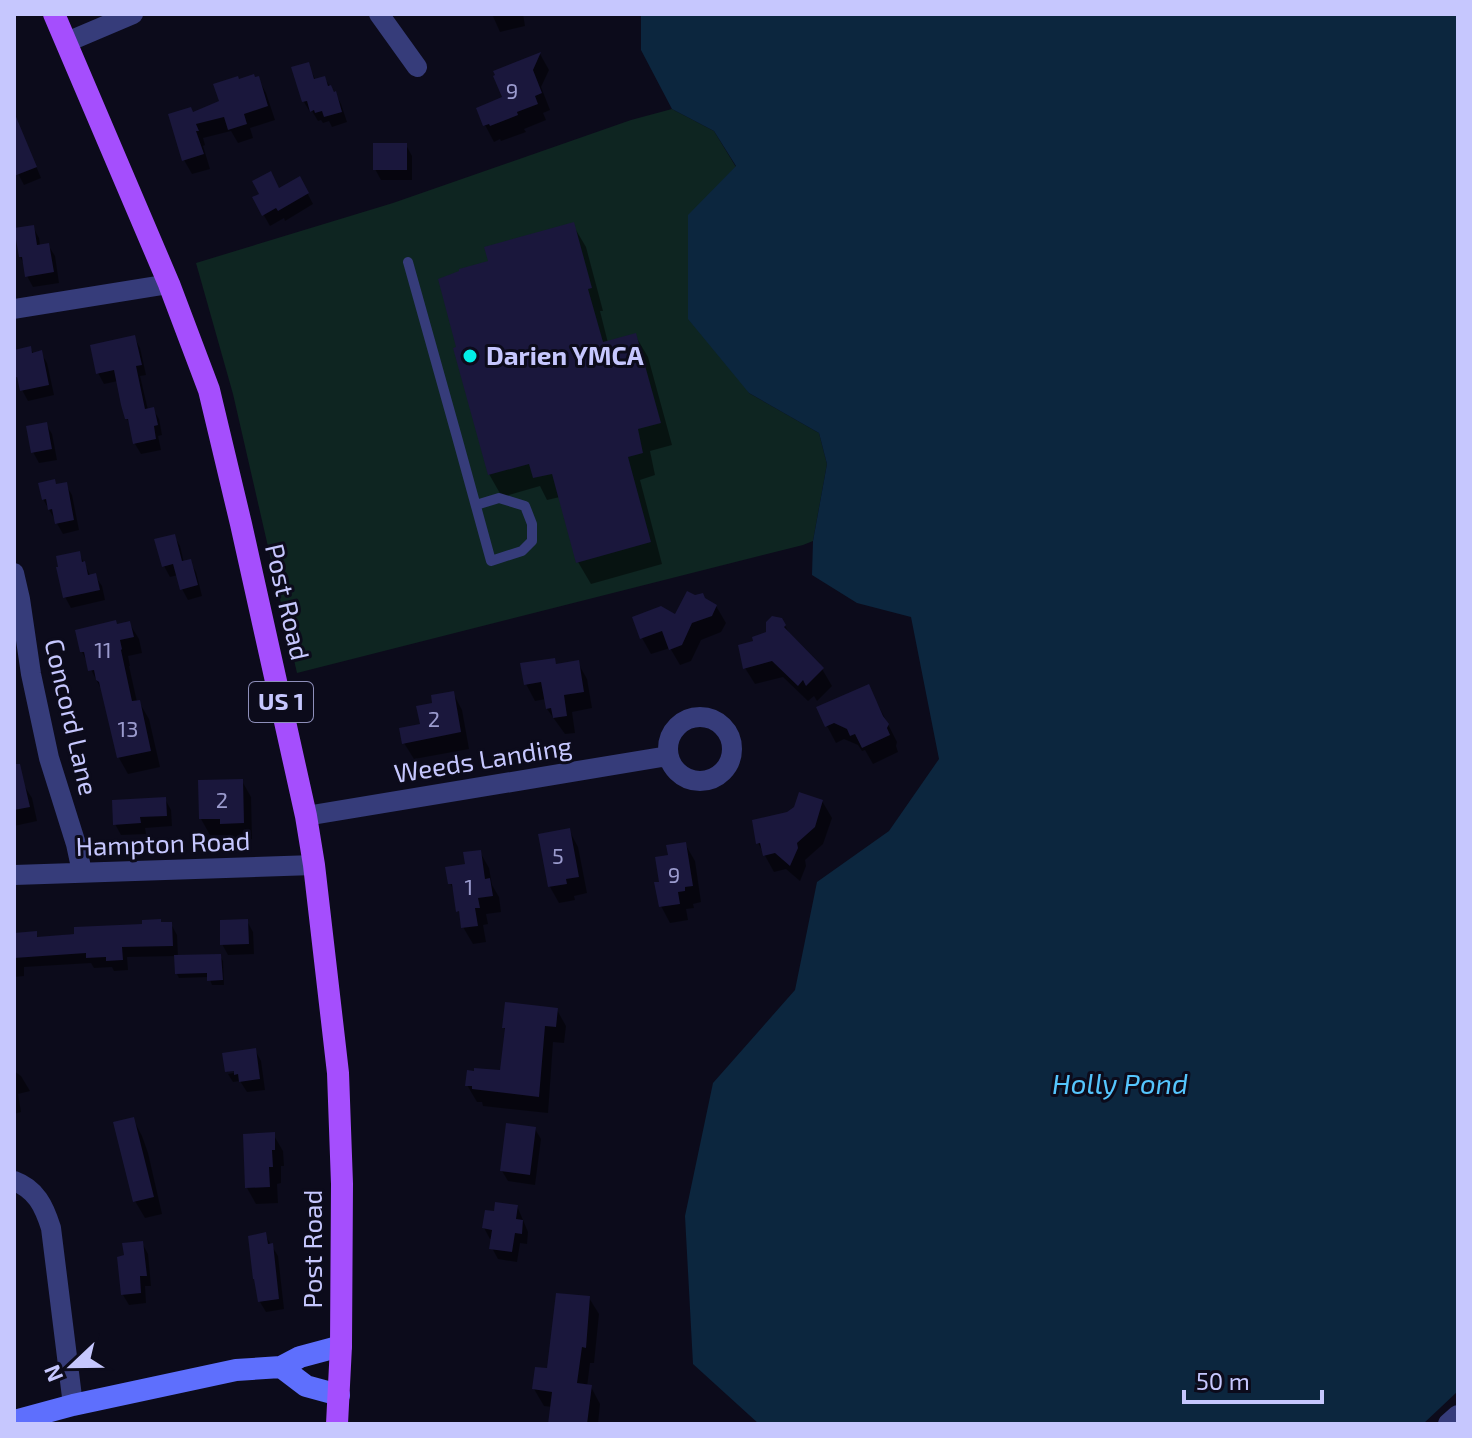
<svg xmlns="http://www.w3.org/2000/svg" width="1472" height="1438" font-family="'Exo 2',sans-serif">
  <rect width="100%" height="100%" fill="#0c0b1b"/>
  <path fill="#0e2521" d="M672 109 714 131 736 167 689 216 749 393 819 433 827 464 813 541 803 545 297 673 233 394 196 263 393 203 631 120Z"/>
  <path fill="#0c263e" d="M641 14H1458V1391L1423 1424H759L693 1364 685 1216 713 1083 795 990 817 882 889 831 939 759 911 617 857 603 812 575 813 541 827 464 819 433 749 393 688 319V215L736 166 714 131 672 109 641 50Z"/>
  <path fill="#0007" d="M492 14H523L525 26 500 32Z
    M540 54 549 70 541 87 550 110 543 113 546 120 524 129 526 132 501 141 500 139 494 142 485 125 505 98 496 72Z
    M308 65 316 81 324 78 335 93 341 104 347 122 332 127 329 121 323 123 321 120 318 121 312 111 310 112 304 102Z
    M258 78 266 93 275 120 250 128 253 138 238 143 231 131 203 138 205 145 203 146 210 169 192 174 184 160 193 114 222 103Z
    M14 140 28 147 41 178 24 185 14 166Z
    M406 145 412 156V180H381L375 169Z
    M300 179 313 204 285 221 284 218 270 226 254 198 279 190Z
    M573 225 586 247 603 311H600L608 343 635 335 648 357 672 445 650 451 655 475 640 480 662 564 591 584 578 562 560 497 547 500 540 486 502 497 489 474 491 262Z
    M33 227 39 238 40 246 48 245 55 256 59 283 33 287 27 276 25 265 20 257Z
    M134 337 140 348 146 375 140 376 148 410 153 409 159 419 162 435 158 436 161 450 141 454 135 444 132 427 127 419 118 381 104 384 98 373Z
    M30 348 34 354 41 353 47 363 54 395 28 401 22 390 14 365V352Z
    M46 424 52 434 57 460 39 463 33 452Z
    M66 485 72 495 79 530 63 534 43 499 56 486Z
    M174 536 180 546 184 563 190 562 196 572 202 596 188 600 182 589 178 575 170 577 164 566Z
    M79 553 91 577 95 576 102 586 105 600 71 608 65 597Z
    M705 601 716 606 726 623 721 632 701 640 691 661 680 665 670 648 651 654 642 638 676 616Z
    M129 623 139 639 142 653 128 656 130 666H129L137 702H139L149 719 160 767 128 774 119 758 102 686 100 687 82 652Z
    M785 626 792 638 822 669 832 686 817 701 814 696 808 701 783 677 755 684 745 668 755 643Z
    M554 660 557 666 578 663 587 679 592 708 572 712 575 733 565 734 547 709 546 699 535 701 526 684Z
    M453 693 462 710 469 749 414 759 404 743 422 726 434 704Z
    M877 703 897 742 896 746 898 752 873 764 865 750 862 751 858 745 844 739 836 743 827 726Z
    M242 781 251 797 252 839 232 840 229 835H210L201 819Z
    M23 784 32 798 37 821 14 826V786Z
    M165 799 171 810 172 826 145 828 146 834 121 835 115 824Z
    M822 801 832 818 823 844 805 860 806 866 800 881 786 869 774 872 758 843 788 814Z
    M569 830 578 847 587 893 574 896 575 900 559 903 550 887 540 836Z
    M685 844 695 861 701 902 693 904 694 908 686 909 688 920 670 923 661 906V883L670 857Z
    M480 852 489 868 492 885 499 897 501 912 486 914 488 924 483 925 486 942 473 944 463 927 455 893 450 883Z
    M247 921 253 932 254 954 228 955 222 944Z
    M161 924H171L177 935 178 957 220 956 223 961 224 985H212L209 977 179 978 177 974 176 956 127 957 128 970 114 971 112 967 94 968 91 963 24 967V976L14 977V935L35 933 38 938Z
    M557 1010 566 1026 564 1043 553 1042 548 1113 483 1106 482 1102H477L467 1085 502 1073 506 1031 504 1028Z
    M255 1050 261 1061 265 1090 247 1092 240 1081 233 1082 228 1074 244 1071 243 1067 228 1069V1073L224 1055Z
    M14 1071 21 1076 30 1091 18 1094 21 1112 14 1114Z
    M133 1119 142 1136 148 1153 162 1214 145 1218 135 1201Z
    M535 1129 541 1139 535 1185 508 1181 502 1171Z
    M273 1134 283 1151 284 1166H281V1183L277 1184 278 1203 256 1204 247 1188Z
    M517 1206 528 1232 527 1244 520 1243 517 1262 498 1259 492 1248 493 1239H490L484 1228 496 1213Z
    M265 1235 278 1256 284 1309 266 1312 260 1302Z
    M142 1243 148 1254 151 1286H145L146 1303 129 1305 123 1295Z
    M589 1298 599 1314 594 1363H590L587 1387H591L600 1404 598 1424H550L552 1407 544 1406 534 1389 549 1370Z"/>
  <path fill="#1a173c" d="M541 52 533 70 542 93 535 96 538 104 517 112 518 115 490 126 489 124 483 126 476 108 502 97 493 76 495 75 493 71Z
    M309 62 314 79 325 76 328 86 331 85 334 92 336 91 342 112 324 117 322 111 315 113 314 110 310 112 307 101 302 102 291 67Z
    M254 74 255 77 259 76 268 106 244 114 247 124 228 130 224 117 196 124 199 131H196L204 154 182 161 168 114 191 107 193 112 219 101 213 84 238 76 239 79Z
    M14 112 37 167 14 176Z
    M373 143H407V170H373Z
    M271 171 279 188 300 176 309 193 278 211 276 208 262 216 252 197 259 194 252 181Z
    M574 222 592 288 588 289 603 342 636 333 661 423 638 429 643 453 628 457 651 542 576 563 552 474 533 478 529 464 488 475 453 348 456 347 438 279 459 271V269L488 261 484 247Z
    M34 225 37 245 49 243 54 272 25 277 22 257H19L14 228Z
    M135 335 142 365 136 366 145 409 154 407 158 425 154 426 156 439 133 444 128 419H125L121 405 114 370 96 374 90 345Z
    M31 346 32 353 42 350 49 385 20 391 17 377 14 378V350Z
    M47 422 52 449 31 453 26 426Z
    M55 479 56 484 67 482 74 520 55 524 52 509 48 510 46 499 42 500 38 483Z
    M175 534 182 561 191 559 198 585 180 590 173 564 162 567 154 539Z
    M80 551 82 562 85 561 88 575 96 573 100 590 63 598 56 567H58L56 556Z
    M687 591 695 595 703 593 705 598 717 605 712 616 692 623 682 645 669 650 662 631 640 639 632 617 661 606 675 614Z
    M772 616 782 618 786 625 784 627 824 668 806 686 803 680 798 686 772 661 743 669 738 645 753 641 752 637 766 632V622Z
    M116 620 117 624 130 621 134 637 120 640 122 649 121 650 132 701 140 700 151 751 117 758 99 682 96 680 94 670 88 671 84 652H80L75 630Z
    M555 658 556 664 579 660 584 692 564 695 567 716 553 718 551 708 546 709 541 682 524 685 520 663Z
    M869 684 883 716 889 724 887 728 890 735 862 748 855 734 850 736 847 729 834 723 825 727 816 707Z
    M454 691 461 732 402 744 399 728 420 724 416 706 432 703 431 695Z
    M14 764H20L30 807 14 810Z
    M243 779 244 823 220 824V819H199L198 780Z
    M799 792 823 800 815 827 797 843 798 848 790 866 775 853 763 856 760 843 756 844 752 820 787 812 794 807Z
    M166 797 167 816 140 817 141 823 113 825 112 800Z
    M570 828 579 877 566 879 567 884 548 887 538 834Z
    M686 842 693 886 685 887V891L678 892 680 904 659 907 654 882H659L655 857 668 855 666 845Z
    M481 850 485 879 490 878 493 896 478 898 480 908H475L478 926 461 928 459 911 456 912 452 884H448L445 867 465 864 463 852Z
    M161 919V922H172L173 946 122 947 123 960 106 961V957L86 958V953L14 958V933L37 931V937L74 934V927L142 924V920Z
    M248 919 249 944 220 945V920Z
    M221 954 223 980 207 981V973L175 974 174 955Z
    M505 1002 558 1008 556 1027 545 1026 539 1097 472 1089V1086H465L467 1070 474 1071V1068L500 1070 505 1028H502Z
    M256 1048 260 1079 239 1082 238 1074 234 1075V1071L225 1072 222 1053Z
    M134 1117 154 1197 133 1202 113 1122Z
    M506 1123 536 1127 530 1175 500 1171Z
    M275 1132V1150H272L273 1167H269L270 1187 245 1188 243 1134Z
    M495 1202 518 1205 516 1219 523 1220 522 1234 515 1233 512 1252 489 1249 492 1230 482 1228 485 1210 494 1211Z
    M266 1232 268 1244 273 1243 279 1299 258 1302 254 1279H253L248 1236Z
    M143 1241 147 1276H140L141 1293 121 1295 117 1257 124 1255 122 1243Z
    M556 1293 590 1296 586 1348 582 1347 577 1383 592 1385 587 1424H548L552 1392 532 1389 535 1367 547 1368Z"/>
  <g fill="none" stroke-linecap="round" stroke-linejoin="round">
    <path stroke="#363c7a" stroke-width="10" d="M408 262C436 362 464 461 491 561L522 551 532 541V524L525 506 499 498 476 505"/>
    <path stroke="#363c7a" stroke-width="20" d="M379 14 417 67
      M67 42 133 14
      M14 309 169 284
      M14 573 20 599 31 674 49 758 76 844 82 872
      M668 749a32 32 0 1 1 64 0a32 32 0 1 1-64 0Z
      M306 816 668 756
      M14 875 314 865
      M14 1181C36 1189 44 1206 51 1228L73 1405"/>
    <path stroke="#363c7a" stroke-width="22" d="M1449 1424 1458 1416"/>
    <path stroke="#5e6ffd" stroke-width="22" d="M281 1367 306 1386 339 1395
      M14 1421 73 1405 236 1370 281 1367 300 1357 341 1346"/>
    <path stroke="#a54efd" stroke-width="22" d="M54 14 169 284 209 390 241 524 306 816 314 865 338 1073 342 1184 341 1346 337 1424"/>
  </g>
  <circle fill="#02eee6" stroke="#0c0b1b" stroke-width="3" cx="470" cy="356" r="8"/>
  <g text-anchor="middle" stroke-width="6" stroke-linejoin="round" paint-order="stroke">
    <g font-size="22" fill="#9b9bce">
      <text x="512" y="99">9</text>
      <text x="103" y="658">11</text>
      <text x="434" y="727">2</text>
      <text x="128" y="737">13</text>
      <text x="222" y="808">2</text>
      <text x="558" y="864">5</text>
      <text x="674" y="883">9</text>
      <text x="469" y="895">1</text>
    </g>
    <rect fill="#0c0b1b" stroke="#8e8fba" stroke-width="2" x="249" y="682" width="64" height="40" rx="6"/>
    <g font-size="24" font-weight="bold" fill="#c6c7fe">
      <text x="281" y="710">US 1</text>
    </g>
    <g font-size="26" font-weight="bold" fill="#c6c7fe" stroke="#0c0b1b" text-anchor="start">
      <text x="486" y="365">Darien YMCA</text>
    </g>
    <g font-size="26" fill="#c6c7fe" stroke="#0c0b1b">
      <text transform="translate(287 602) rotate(77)" y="9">Post Road</text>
      <text transform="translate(71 717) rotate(77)" y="9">Concord Lane</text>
      <text transform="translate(483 760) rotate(-9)" y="9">Weeds Landing</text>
      <text transform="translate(163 844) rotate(-2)" y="9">Hampton Road</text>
      <text transform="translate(313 1249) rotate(-90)" y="9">Post Road</text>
    </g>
    <g font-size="28" font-style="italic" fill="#55c5fd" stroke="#0c0b1b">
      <text x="1120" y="1094">Holly Pond</text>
    </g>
  </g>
  <rect width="1472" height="1438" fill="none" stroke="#c6c7fe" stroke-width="32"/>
  <g transform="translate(72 1366) rotate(248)" stroke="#0c0b1b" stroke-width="6" paint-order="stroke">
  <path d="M0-6L14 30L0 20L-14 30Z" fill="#c6c7fe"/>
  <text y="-12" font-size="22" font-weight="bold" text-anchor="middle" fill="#c6c7fe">N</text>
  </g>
  <path d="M1184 1390v12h138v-12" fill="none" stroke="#c6c7fe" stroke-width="4"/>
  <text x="1196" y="1390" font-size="24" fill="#c6c7fe" stroke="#0c0b1b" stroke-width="6" paint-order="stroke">50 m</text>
</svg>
